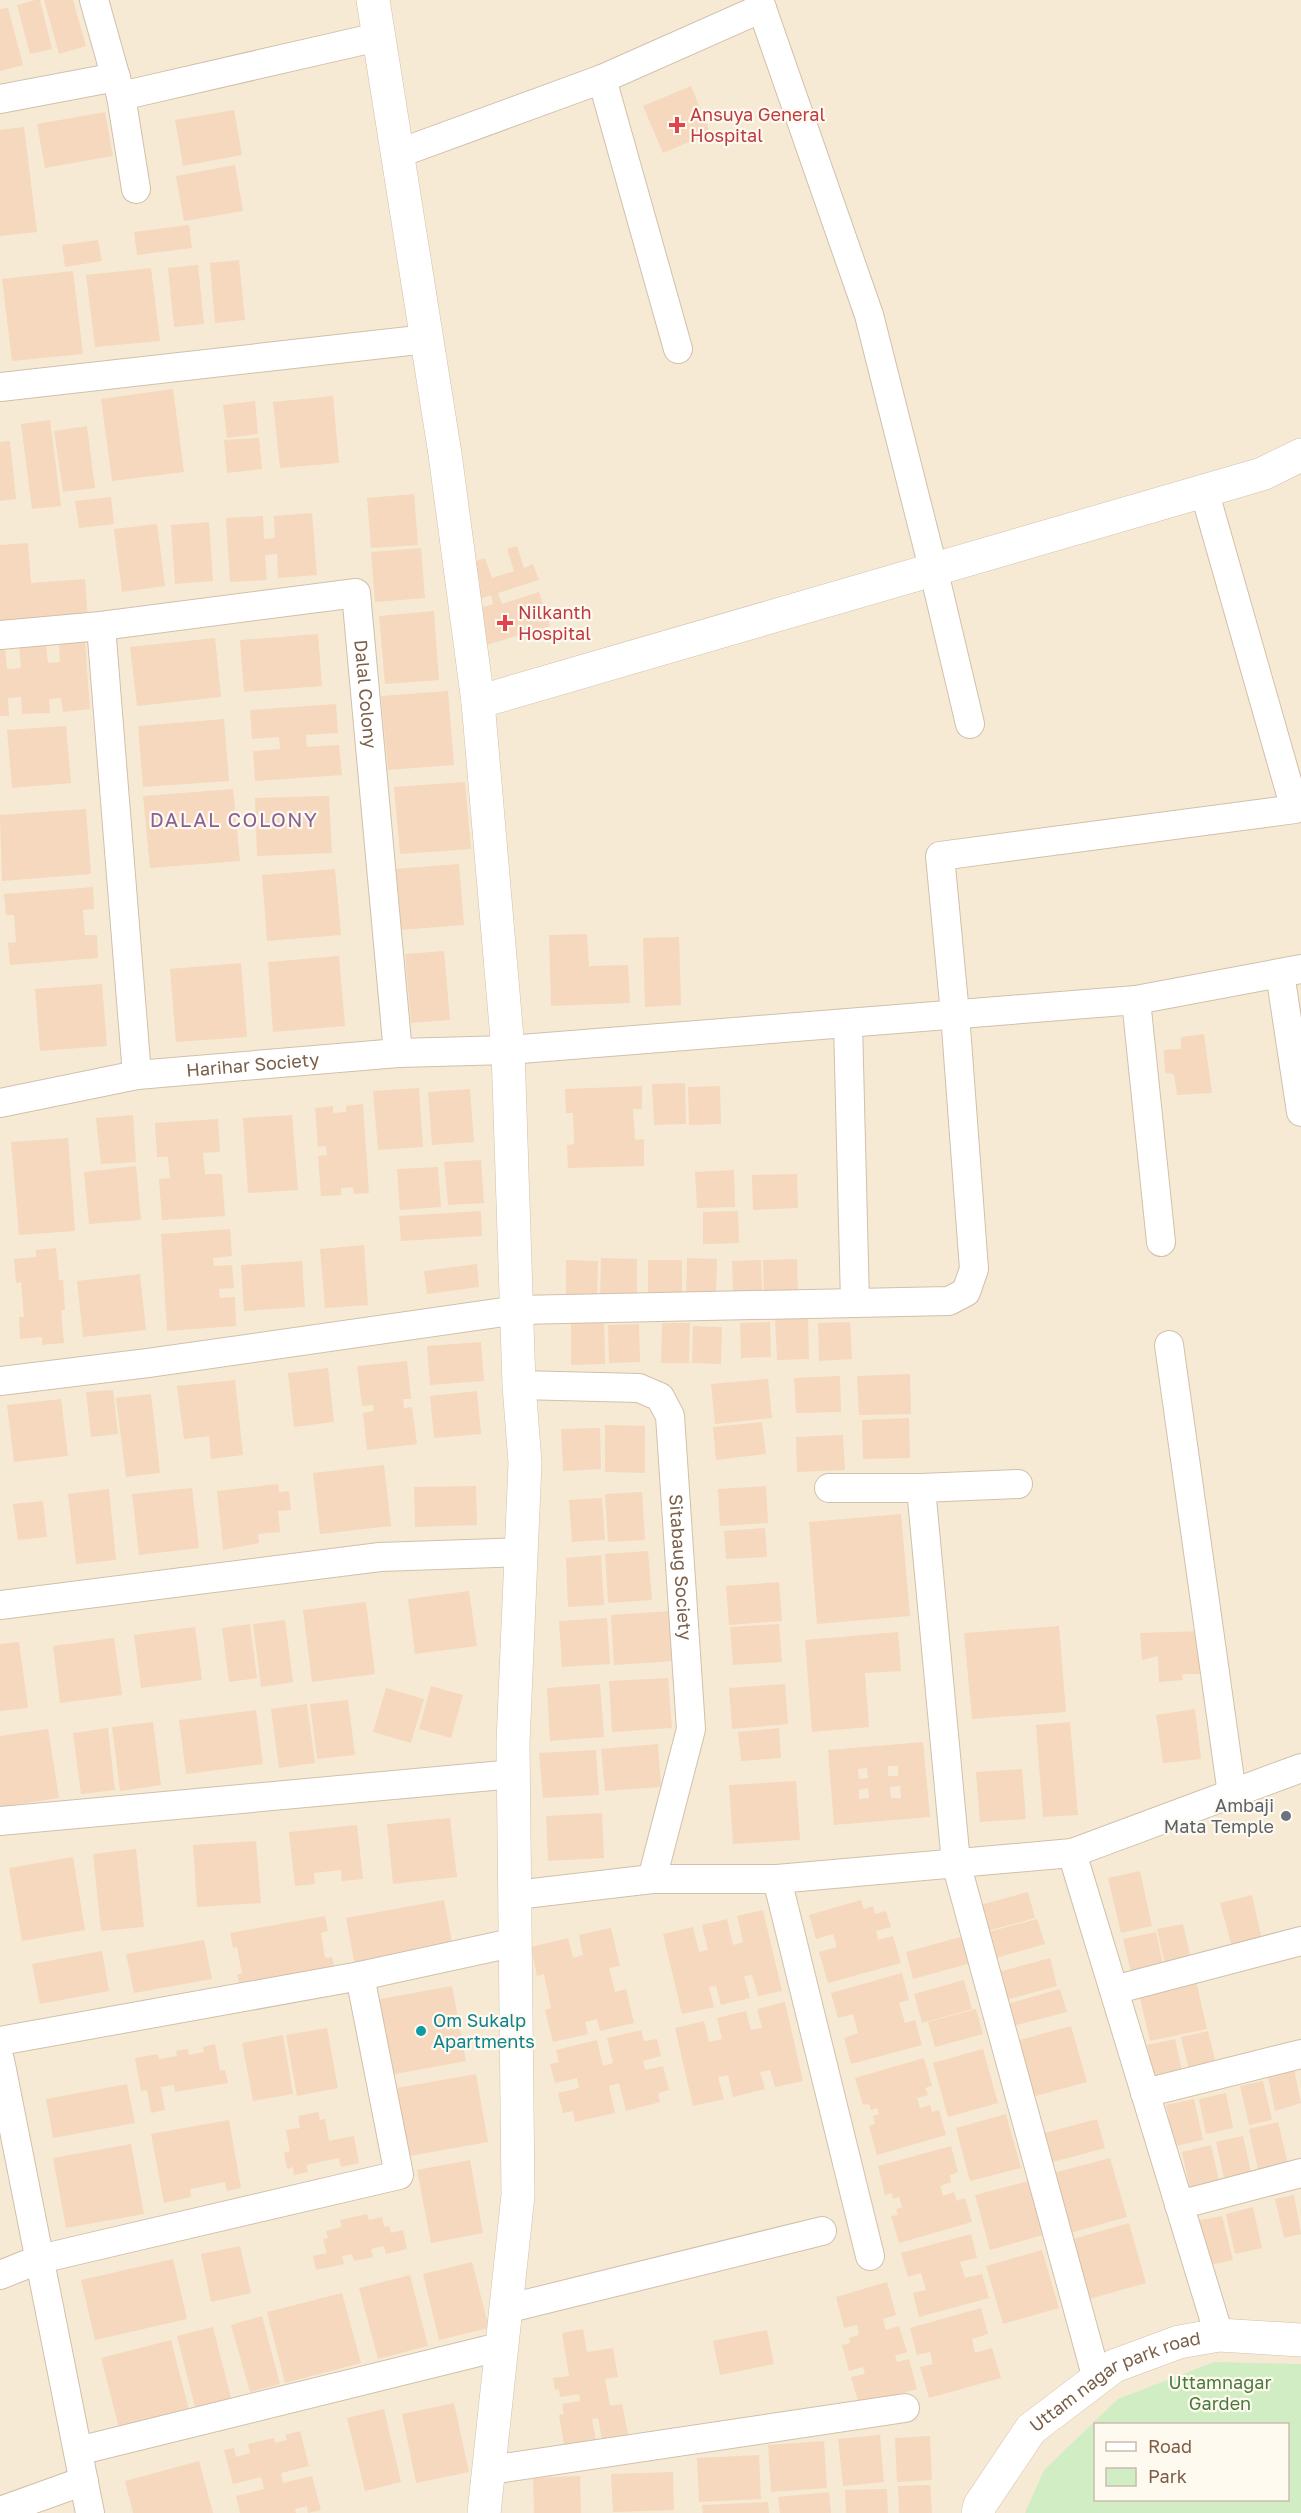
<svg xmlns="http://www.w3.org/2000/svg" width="1301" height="2513" font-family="'Golos Text',sans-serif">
  <rect width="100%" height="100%" fill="#fef7e7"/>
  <path fill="#f6ead5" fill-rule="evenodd" d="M0 0H1301V2513H0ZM1096 2424H1288V2500H1096Z"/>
  <path fill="#d1edc4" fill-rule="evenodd" d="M1214 2362 1301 2364V2513H1025L1044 2470 1118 2399ZM1096 2424H1288V2500H1096Z"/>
  <path fill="#f5d8bd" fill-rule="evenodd" d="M35 0H40L52 49 30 54 17 5Z
    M44 0H73L86 46 59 54Z
    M8 8 23 65 0 71V9Z
    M691 86 710 133 663 153 643 106Z
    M234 110 242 155 183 166 175 120Z
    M105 112 113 156 45 168 37 124Z
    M24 127 37 232 0 236V130Z
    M235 165 243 211 184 221 176 176Z
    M189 225 192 248 137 255 134 232Z
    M98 240 102 261 65 267 62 245Z
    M239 260 245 320 215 323 210 263Z
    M198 265 204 324 174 327 168 268Z
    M151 268 160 341 95 347 86 275Z
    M73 271 83 354 12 361 2 279Z
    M173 389 184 472 112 481 101 399Z
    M333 396 339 463 280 468 273 402Z
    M255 401 258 434 227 438 223 405Z
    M50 420 61 506 32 509 21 424Z
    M87 426 95 488 63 492 54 431Z
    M259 438 262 469 227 473 224 440Z
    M10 441 16 499 0 501V442Z
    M414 494 418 545 371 548 367 498Z
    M111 497 114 524 79 528 75 501Z
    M312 513 317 575 278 578 277 554 265 555 267 580 230 582 226 518 263 516 264 539 275 538 274 516Z
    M209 522 213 581 175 584 171 525Z
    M157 524 165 586 122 592 114 529Z
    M28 543 31 583 85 579 88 619 0 626V545Z
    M517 546 524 568 533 564 539 580 498 593 502 604 539 592 550 626 483 646 472 611 493 604 491 595 476 600 471 585 480 582 474 562 485 558 492 578 514 571 507 549Z
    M421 548 425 598 375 602 371 552Z
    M434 611 439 680 385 684 379 616Z
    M318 634 322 686 244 692 240 640Z
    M215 638 221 697 137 706 130 647Z
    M85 641 90 709 63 712 61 698 49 699 50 713 22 714 21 697 8 698 9 716H0V648L5 647 7 669 21 668 19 646 46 644 48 663 60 662 59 644Z
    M448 691 454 765 388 770 381 696Z
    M336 704 338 733 306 735 307 747 339 745 342 775 255 781 253 751 280 749 279 737 252 739 250 710Z
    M224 719 229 781 143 787 138 726Z
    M66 726 71 783 12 788 7 730Z
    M465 782 471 849 400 854 394 787Z
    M233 789 240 861 150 868 143 796Z
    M329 796 332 853 257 856 255 798Z
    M86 809 91 874 2 881 0 815Z
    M459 864 464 925 400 930 395 869Z
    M335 869 341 935 267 941 262 875Z
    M93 887 94 909 83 910 85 935H97L98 958 10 965 8 943 16 942 14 915H6L4 894Z
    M587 934 589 966 628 965 630 1003 551 1006 549 935Z
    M679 937 681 1005 645 1007 643 938Z
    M444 951 450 1020 411 1023 405 954Z
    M339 956 345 1026 273 1032 268 962Z
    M241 963 247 1037 176 1042 170 969Z
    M102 984 107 1046 40 1051 35 989Z
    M1204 1034 1212 1093 1177 1095 1174 1074 1165 1073 1164 1050 1181 1049V1037Z
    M685 1083 686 1124 654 1125 652 1084Z
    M642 1086V1109H633L635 1140 644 1139V1166L568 1168 567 1145 574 1144 573 1113H566L565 1089Z
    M720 1086 721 1124 689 1125 688 1087Z
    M419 1088 423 1147 378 1150 373 1091Z
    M470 1089 474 1142 432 1145 428 1092Z
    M363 1104 369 1193 354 1194 353 1187 341 1188V1195L321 1196 318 1156 327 1155 326 1146 318 1147 315 1108 333 1106V1113L346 1112V1106Z
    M133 1115 136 1162 101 1164 96 1118Z
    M292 1115 298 1190 248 1193 243 1118Z
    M218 1119 220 1152 203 1153 205 1174H222L225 1216 162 1220 159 1179 170 1178 168 1157H157L155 1123Z
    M68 1138 75 1231 19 1235 11 1142Z
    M481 1160 484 1203 448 1205 444 1162Z
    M136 1166 141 1220 89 1224 84 1172Z
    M438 1167 441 1207 400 1210 397 1169Z
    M734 1170 735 1207 697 1208 695 1172Z
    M797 1174 798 1208 753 1210 752 1175Z
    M481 1211 482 1236 401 1241 399 1216Z
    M738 1211 739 1243 703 1244V1212Z
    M230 1229 232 1256 213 1258 214 1266 232 1265 234 1288 219 1289 220 1298 235 1297 236 1326 167 1331 161 1234Z
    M364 1245 368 1305 325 1308 320 1249Z
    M56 1248 59 1280H63L65 1310H61L64 1343 42 1345V1337L20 1339 19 1317H24L21 1282 16 1283 14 1259 36 1257V1250Z
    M601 1258 637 1259V1301H600Z
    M687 1258 717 1259 716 1300 686 1299Z
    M797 1259 798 1293 764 1295 763 1260Z
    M566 1260 598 1261 597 1300H566Z
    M648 1260H682V1293H648Z
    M761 1260 762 1292 733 1293 732 1261Z
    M302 1261 305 1307 244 1311 241 1265Z
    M477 1264 479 1287 427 1294 424 1271Z
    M140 1274 146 1330 83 1337 77 1281Z
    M808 1317 809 1359 777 1360 775 1318Z
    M604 1320 605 1364 571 1365V1321Z
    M770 1322 771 1357 741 1358 740 1323Z
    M850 1322 852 1359 819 1361 818 1323Z
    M662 1323H690L689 1363H661Z
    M639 1324 640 1362 609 1363 608 1325Z
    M693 1326 722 1327 721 1364 692 1363Z
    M481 1342 484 1381 430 1385 427 1346Z
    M407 1361 411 1399H403L404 1408 412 1407 417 1444 367 1450 363 1413 374 1411 373 1405 362 1406 357 1366Z
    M328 1368 334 1422 294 1427 288 1373Z
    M910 1374 911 1414 859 1415 857 1376Z
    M840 1376 841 1412 796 1413 794 1378Z
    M768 1379 772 1418 715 1424 711 1384Z
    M235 1380 243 1455 211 1459 209 1436 184 1439 177 1386Z
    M113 1390 118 1434 91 1437 86 1392Z
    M477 1391 481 1434 434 1438 430 1396Z
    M151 1394 160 1473 126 1477 116 1398Z
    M61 1399 68 1456 14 1462 7 1405Z
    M909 1418 910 1458 863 1459 862 1420Z
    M762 1422 766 1454 716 1460 713 1427Z
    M605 1425 645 1426V1473L605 1472Z
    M600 1428 601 1469 563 1471 561 1429Z
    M843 1435 845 1470 797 1472 796 1437Z
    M384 1465 391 1526 320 1534 313 1473Z
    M278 1484 279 1492 289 1491 291 1510 278 1511 280 1532 258 1534 259 1543 223 1550 217 1491Z
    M476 1486 477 1525 415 1527 414 1487Z
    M766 1486 768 1523 720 1526 718 1489Z
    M192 1488 199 1548 139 1555 132 1494Z
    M109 1489 116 1560 76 1564 68 1494Z
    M642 1492 645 1540 608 1542 605 1494Z
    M602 1498 605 1540 572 1542 569 1500Z
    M43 1501 47 1537 18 1540 13 1504Z
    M901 1514 910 1616 817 1624 809 1522Z
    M765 1528 767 1557 726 1559 724 1531Z
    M648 1551 652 1600 608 1603 605 1554Z
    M601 1555 604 1605 568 1607 566 1558Z
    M779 1582 782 1621 729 1625 726 1586Z
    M469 1591 477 1646 415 1654 408 1599Z
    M366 1602 375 1674 312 1682 303 1610Z
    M671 1611 674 1661 614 1665 611 1615Z
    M607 1618 610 1664 562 1667 559 1621Z
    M285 1620 293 1682 261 1687 253 1624Z
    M250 1624 257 1678 229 1682 222 1628Z
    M779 1624 782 1662 733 1665 730 1627Z
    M1059 1626 1066 1712 972 1719 964 1633Z
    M195 1627 202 1680 141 1688 134 1635Z
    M1203 1631 1204 1674H1182L1183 1680 1159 1682 1158 1656 1142 1660 1140 1633Z
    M898 1632 901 1671 865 1673 869 1727 812 1732 805 1640Z
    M114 1638 122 1695 60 1703 53 1646Z
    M19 1642 28 1708 0 1711V1644Z
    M668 1678 672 1728 612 1732 609 1681Z
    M600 1684 604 1737 550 1741 547 1688Z
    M785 1684 788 1724 732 1729 729 1688Z
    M431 1686 463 1695 451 1738 419 1729Z
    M386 1688 424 1699 411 1743 373 1732Z
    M348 1700 355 1755 317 1759 310 1704Z
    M307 1704 315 1763 279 1768 271 1709Z
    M1195 1709 1201 1759 1163 1763 1156 1715Z
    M256 1710 263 1764 186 1774 179 1720Z
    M153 1722 161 1785 120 1791 112 1727Z
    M1070 1722 1078 1815 1043 1817 1036 1725Z
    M108 1728 115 1790 81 1794 73 1733Z
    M779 1728 781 1758 741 1761 738 1732Z
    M48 1729 59 1798 0 1807V1736Z
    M923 1742 930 1817 834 1825 828 1750ZM888 1766H898V1776H888ZM867 1768 868 1778 859 1779 858 1769ZM900 1786 901 1798H891L890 1787ZM868 1788 869 1798 859 1799V1790Z
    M658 1744 661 1787 605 1791 601 1749Z
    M596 1750 599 1795 543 1798 539 1753Z
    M1022 1769 1026 1819 980 1822 976 1772Z
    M796 1781 800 1840 733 1844 729 1785Z
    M602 1813 604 1858 548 1861 546 1816Z
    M450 1818 457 1877 393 1884 387 1824Z
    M357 1825 363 1879 342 1881 341 1870 314 1873 315 1884 295 1886 289 1832Z
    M256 1841 261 1903 197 1907 193 1845Z
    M136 1849 144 1927 101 1931 93 1854Z
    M73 1857 85 1930 22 1941 9 1868Z
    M1140 1871 1152 1926 1121 1933 1108 1878Z
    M1028 1892 1035 1918 987 1931 980 1905Z
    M1252 1895 1262 1940 1232 1947 1220 1903Z
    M444 1900 453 1948 355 1966 346 1918Z
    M861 1900 864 1909 873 1906 875 1914 886 1911 891 1927 876 1931 878 1940 893 1936 901 1963 828 1983 819 1952 837 1947 833 1934 816 1939 809 1915Z
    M763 1910 782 1991 758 1996 752 1975 744 1976 750 1998 721 2005 716 1986 709 1987 714 2007 682 2014 663 1934 693 1927 699 1952 708 1950 702 1925 727 1919 733 1945 743 1942 737 1916Z
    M325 1916 328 1931 321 1933 325 1958 332 1957 335 1970 240 1987 237 1974H242L237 1947 233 1948 230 1933Z
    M1037 1919 1045 1944 992 1959 985 1933Z
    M1183 1924 1193 1968 1167 1973 1157 1929Z
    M611 1928 620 1966 609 1968 615 1992 626 1989 634 2023 600 2031 597 2019 585 2022 588 2034 553 2042 545 2010 551 2008 544 1974 537 1976 531 1947 568 1938 573 1958 583 1955 579 1935Z
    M1156 1932 1165 1974 1133 1981 1123 1939Z
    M964 1936 971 1963 913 1979 906 1952Z
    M204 1940 212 1979 134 1993 126 1954Z
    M102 1951 109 1991 40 2004 32 1964Z
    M1050 1958 1057 1986 1002 2001 995 1973Z
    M902 1973 909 2000 899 2003 905 2023 915 2020 922 2045 851 2064 844 2038 858 2033 853 2014 838 2018 831 1993Z
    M964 1980 972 2009 922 2023 914 1994Z
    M1196 1981 1207 2029 1150 2041 1139 1994Z
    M452 1986 466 2061 390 2075 375 2000Z
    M1060 1989 1067 2012 1013 2026 1007 2004Z
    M785 2002 803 2081 775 2087 770 2070 760 2072 765 2089 733 2097 728 2075 718 2077 724 2099 693 2106 675 2028 704 2021 709 2042 722 2039 717 2018 746 2011 751 2030 762 2028 757 2009Z
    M976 2009 983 2034 935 2047 928 2022Z
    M1071 2026 1087 2082 1028 2098 1012 2042Z
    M327 2028 338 2088 297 2096 286 2035Z
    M641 2030 644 2041 657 2039 661 2056 643 2061 645 2070 663 2066 669 2090 658 2093 660 2102 626 2111 619 2083 609 2086 615 2113 575 2122 573 2111 563 2113 558 2093 579 2088 577 2078 555 2083 550 2064 559 2062 556 2050 597 2040 603 2066 613 2063 607 2038Z
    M1208 2031 1217 2068 1190 2074 1181 2037Z
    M283 2035 293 2094 253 2101 242 2043Z
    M1175 2039 1184 2080 1156 2086 1147 2045Z
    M215 2044 220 2071 225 2070 228 2083 175 2092 174 2085 161 2087 165 2110 151 2113 147 2090 141 2091 135 2058 158 2054 159 2059 177 2056 176 2051 188 2049 189 2055 204 2052 203 2047Z
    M983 2049 998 2103 948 2117 933 2063Z
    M924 2058 932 2086 925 2088 928 2095 917 2098 920 2108 930 2105 932 2112 939 2110 946 2135 877 2155 869 2126 875 2124 873 2116 879 2114 877 2108 871 2110 869 2104 863 2105 855 2078Z
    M1293 2064 1301 2103 1275 2111 1268 2077Z
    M476 2074 488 2142 409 2156 397 2088Z
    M1263 2081 1272 2120 1249 2125 1240 2086Z
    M127 2084 135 2123 53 2138 46 2099Z
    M1226 2093 1233 2128 1206 2134 1199 2099Z
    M1194 2099 1203 2140 1175 2146 1166 2105Z
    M318 2112 320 2120 325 2119 329 2141 354 2136 359 2163 341 2167 339 2158 306 2165 308 2172 294 2175 293 2167 287 2169 284 2153 290 2151 286 2130 300 2128 298 2116Z
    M1006 2114 1021 2168 970 2181 956 2128Z
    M1097 2119 1105 2148 1049 2163 1041 2134Z
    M229 2120 241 2188 227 2191 225 2182 190 2189 191 2197 164 2203 151 2134Z
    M1278 2122 1289 2168 1259 2174 1249 2129Z
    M1243 2136 1251 2172 1224 2178 1216 2142Z
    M131 2144 144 2214 66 2228 53 2158Z
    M1211 2145 1220 2186 1191 2193 1182 2152Z
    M951 2146 958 2172 950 2175 951 2182 940 2186 943 2196 954 2192 957 2201 965 2198 972 2222 899 2243 891 2216 898 2215 896 2209 902 2207 899 2197 893 2199 892 2193 885 2195 878 2166Z
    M1110 2158 1127 2217 1063 2235 1046 2175Z
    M470 2160 483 2233 431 2243 417 2170Z
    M1028 2181 1043 2235 990 2250 975 2195Z
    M1294 2195 1301 2234 1284 2238 1275 2199Z
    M1253 2207 1262 2248 1235 2254 1226 2214Z
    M367 2214 369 2220 382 2217 384 2227 389 2226 391 2233 403 2230 407 2249 386 2254 384 2246 371 2249 373 2257 354 2261 352 2254 342 2256 344 2264 316 2270 313 2256 327 2253 323 2239 328 2238 326 2231 342 2227 340 2220Z
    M1222 2216 1233 2260 1206 2266 1196 2221Z
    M1129 2223 1146 2283 1082 2301 1066 2241Z
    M971 2234 977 2258 960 2262 965 2278 982 2274 989 2298 919 2317 913 2293 926 2290 921 2273 908 2277 901 2253Z
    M240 2246 251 2293 211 2302 201 2254Z
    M1042 2250 1059 2308 1003 2324 986 2266Z
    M173 2259 187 2319 95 2340 81 2280Z
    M472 2262 489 2328 439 2340 423 2274Z
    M410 2275 428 2346 378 2359 359 2288Z
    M887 2282 896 2315 883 2319 886 2330 899 2326 907 2352 895 2356 897 2362 909 2359 917 2389 859 2405 851 2377 865 2374 863 2367 849 2371 842 2345 850 2343 849 2338 859 2335 857 2325 844 2328 836 2297Z
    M342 2293 361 2363 285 2383 267 2312Z
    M981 2308 988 2334 972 2339 975 2353 992 2348 1001 2378 929 2398 920 2367 933 2364 930 2352 917 2355 910 2328Z
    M262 2316 280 2384 250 2392 231 2325Z
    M213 2327 231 2398 195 2407 177 2336Z
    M583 2329 587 2352 613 2348 618 2377 605 2379 610 2406 622 2404 629 2439H602L598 2418 592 2419 596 2440 565 2450 559 2415 564 2414 562 2404 580 2401 579 2394 560 2397 559 2389 555 2390 553 2378 569 2376 562 2333Z
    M767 2330 774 2364 720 2375 713 2341Z
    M171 2340 189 2410 119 2428 101 2358Z
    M454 2403 469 2472 416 2483 402 2414Z
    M384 2409 401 2482 365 2491 347 2418Z
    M300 2431 309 2466 281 2473 283 2483 312 2476 321 2510 308 2513 307 2506 295 2509 296 2513H240L236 2496 264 2489 261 2477 233 2484 224 2450 234 2448 236 2457 250 2453 248 2444 274 2438 275 2443 287 2440 285 2435Z
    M880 2435 884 2482 843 2486 838 2439Z
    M930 2436 932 2480 897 2482 895 2438Z
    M824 2441 827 2488 771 2492 768 2445Z
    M759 2455 761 2499 699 2502 697 2458Z
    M199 2461 213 2513H133L125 2481Z
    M673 2472 674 2510 613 2512 611 2474Z
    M580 2476 581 2513H534L533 2478Z
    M930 2485 932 2513H899L898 2486Z
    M887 2489 888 2513H846L845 2490Z
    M829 2492 831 2513H780L778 2497Z
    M768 2502 769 2513H703L702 2505Z"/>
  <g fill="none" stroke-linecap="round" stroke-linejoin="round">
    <defs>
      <g id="minor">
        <path d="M94 0 121 96 136 189"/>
        <path d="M759 0 869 315 933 568 970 724"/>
        <path d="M602 79 678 349"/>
        <path d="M121 96 378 37"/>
        <path d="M0 99 116 77"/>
        <path d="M397 154 602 79 762 8"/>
        <path d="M0 387 427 339"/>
        <path d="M101 626 137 1075"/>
        <path id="s1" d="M0 635 101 626 356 593 398 1053"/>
        <path d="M1280 973 1301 1112"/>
        <path d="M1136 1000 1301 969"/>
        <path d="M848 1023 855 1303"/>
        <path id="s2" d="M0 1103 137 1075 398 1053 508 1050 1136 1000 1161 1242"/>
        <path d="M1169 1345 1232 1794"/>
        <path d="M0 1381 148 1363 518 1310 949 1301 966 1292 974 1269 955 1014 940 856 1295 809 1204 490"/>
        <path id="s3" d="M519 1385 639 1388 660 1397 670 1416 691 1729 652 1879"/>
        <path d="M829 1488H921L956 1863 1097 2379"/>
        <path d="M921 1488 1018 1484"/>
        <path d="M0 1605 380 1557 521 1552"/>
        <path d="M0 1821 514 1774"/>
        <path d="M1072 1853 1301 1768"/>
        <path d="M777 1879 870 2256"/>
        <path d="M516 1895 652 1879H777L1072 1853 1219 2335"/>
        <path d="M360 1976 516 1942"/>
        <path d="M1114 1990 1301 1941"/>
        <path d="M0 2041 360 1976 399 2175 40 2259 0 2275"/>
        <path d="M0 2060 90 2513"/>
        <path d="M1145 2093 1301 2054"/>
        <path d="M1179 2205 1301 2173"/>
        <path d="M506 2309 822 2231"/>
        <path d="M78 2451 503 2346"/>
        <path d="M490 2470 905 2408"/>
        <path d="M0 2511 84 2481"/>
      </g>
      <g id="tertiary">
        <path d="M373 0 445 454 478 702 508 1050 519 1385 525 1463 513 1743 518 2195 484 2513"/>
        <path d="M478 702 1262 474 1301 455"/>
        <path id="s4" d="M978 2513 980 2505 1031 2429 1114 2366 1179 2342 1219 2335 1301 2340"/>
      </g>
    </defs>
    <use href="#minor" stroke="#d1c0ab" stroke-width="30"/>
    <use href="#tertiary" stroke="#d1c0ab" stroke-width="34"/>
    <use href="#minor" stroke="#fff" stroke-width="28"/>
    <use href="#tertiary" stroke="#fff" stroke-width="33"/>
  </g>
  <g fill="#e0444e" stroke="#fffaef" stroke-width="2">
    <path d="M674 116h6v6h6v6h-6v6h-6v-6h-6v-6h6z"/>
    <path d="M502 614h6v6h6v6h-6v6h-6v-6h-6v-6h6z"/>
  </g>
  <circle fill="#6b7280" stroke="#fffaef" stroke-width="2" cx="1286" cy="1816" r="6"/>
  <circle fill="#0f9aa8" stroke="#fffaef" stroke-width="2" cx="421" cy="2031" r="6"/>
  <g text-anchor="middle" stroke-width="4.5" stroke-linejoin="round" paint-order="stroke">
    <g font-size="18" fill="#be3a42" stroke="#fffaef" text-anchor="start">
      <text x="690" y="121">Ansuya General<tspan x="690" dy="21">Hospital</tspan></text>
      <text x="518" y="619">Nilkanth<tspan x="518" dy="21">Hospital</tspan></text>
    </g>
    <g font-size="18" fill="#7a5f49" stroke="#fffaef">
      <text dy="6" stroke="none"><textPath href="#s1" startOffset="460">Dalal Colony</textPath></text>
      <text dy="6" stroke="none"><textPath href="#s2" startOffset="256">Harihar Society</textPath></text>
      <text dy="6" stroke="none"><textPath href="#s3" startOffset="316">Sitabaug Society</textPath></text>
      <text dy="6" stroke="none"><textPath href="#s4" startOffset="198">Uttam nagar park road</textPath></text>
    </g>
    <g font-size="18" fill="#5b616d" stroke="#fffaef" text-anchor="end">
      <text x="1274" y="1812">Ambaji<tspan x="1274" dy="21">Mata Temple</tspan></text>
    </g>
    <g font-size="18" fill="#0d838f" stroke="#fffaef" text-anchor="start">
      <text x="433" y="2027">Om Sukalp<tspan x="433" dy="21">Apartments</tspan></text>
    </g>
    <g font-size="18" fill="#497a3d" stroke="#fffaef">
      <text x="1220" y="2389">Uttamnagar<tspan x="1220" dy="21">Garden</tspan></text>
    </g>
    <g font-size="20" letter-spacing="1.5" fill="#896196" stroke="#fffaef">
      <text x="234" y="827">DALAL COLONY</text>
    </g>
  </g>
  <rect x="1094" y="2423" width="195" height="78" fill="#fffaef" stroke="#cabcad" stroke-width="1.5"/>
  <rect x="1106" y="2442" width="30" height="9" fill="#ffffff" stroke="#cabcad" stroke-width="1.5"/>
  <text x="1148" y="2453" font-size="18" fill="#7a5f49">Road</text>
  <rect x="1106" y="2468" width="30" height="18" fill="#d1edc4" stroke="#cabcad" stroke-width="1.5"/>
  <text x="1148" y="2483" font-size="18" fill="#7a5f49">Park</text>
</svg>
